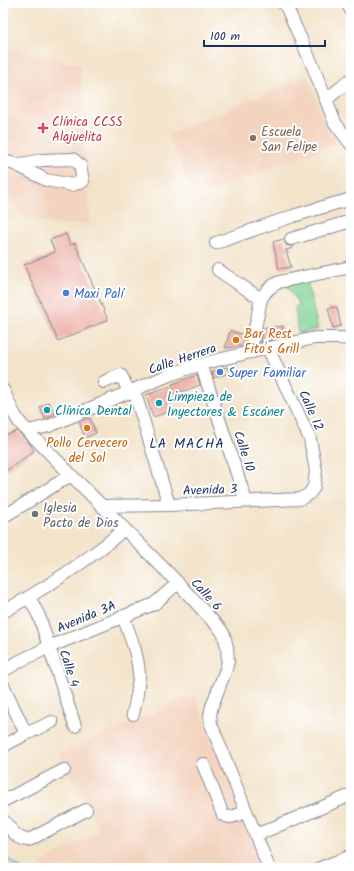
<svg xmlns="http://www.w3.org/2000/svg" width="354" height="871" font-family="Kalam,sans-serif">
  <rect width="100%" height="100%" fill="#fff"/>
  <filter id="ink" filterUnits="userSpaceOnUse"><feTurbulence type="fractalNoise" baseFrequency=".025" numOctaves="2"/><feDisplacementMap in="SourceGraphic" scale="8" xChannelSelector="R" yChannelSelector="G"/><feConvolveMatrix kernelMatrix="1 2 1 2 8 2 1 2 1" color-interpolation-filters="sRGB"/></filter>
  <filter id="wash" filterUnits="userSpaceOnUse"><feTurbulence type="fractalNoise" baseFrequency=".012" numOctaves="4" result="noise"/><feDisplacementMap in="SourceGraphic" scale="16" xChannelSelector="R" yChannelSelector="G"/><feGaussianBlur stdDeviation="0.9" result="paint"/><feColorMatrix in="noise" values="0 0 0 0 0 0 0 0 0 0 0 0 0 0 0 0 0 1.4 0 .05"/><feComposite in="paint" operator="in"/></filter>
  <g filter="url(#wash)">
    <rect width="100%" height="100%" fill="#f3e3c9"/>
    <path fill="#f3d4bf" d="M3 46 80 65 90 223 57 225 25 216 3 191Z
      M308 75 322 116 331 135 339 142 195 198 168 135Z
      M194 695 265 868H45L40 864 100 830 58 754Z"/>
    <path fill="#82d394" stroke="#4e8179" d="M307 280 318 329 298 334 295 307 299 305 287 285Z"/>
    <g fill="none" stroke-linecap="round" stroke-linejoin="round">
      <path stroke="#66bfe4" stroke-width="2.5" d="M349 394 351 420
        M3 856 20 868"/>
    </g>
    <g id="blocks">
      <path fill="#ecafa4" d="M66 234 70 245 75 243 108 320 58 341 24 265 55 252 50 240Z
        M284 239 286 245 290 246H293V248L286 250 291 267 279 269 273 242Z
        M337 307 341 326 333 328 328 308Z
        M283 326 280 338 260 342 263 328Z
        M230 331 245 335 242 346 225 348Z
        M227 367 229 373 214 378 212 372Z
        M197 375 200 385 167 397 172 411 153 417 146 395 173 386 172 384Z
        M49 402 55 414 45 419 40 407Z
        M90 418 96 433 85 438 79 422Z
        M17 431 30 444 34 451 3 473V436Z"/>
    </g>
  </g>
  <g filter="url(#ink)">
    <use href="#blocks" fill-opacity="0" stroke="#878994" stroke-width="1"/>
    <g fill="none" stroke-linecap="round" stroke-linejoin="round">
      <defs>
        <path id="minor" d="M283 3 286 6 312 64 335 123 351 144
          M347 3 351 10
          M326 100 351 79
          M3 161 15 164 46 180 72 185 83 181 80 165 73 159 42 160 16 165
          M291 239 351 221
          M216 243 293 216 333 204 345 201 351 198
          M218 270 261 299
          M253 352 252 343 261 299C265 291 271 286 279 282L351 267
          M201 364 246 501
          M104 382 121 375 129 392
          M3 390C10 404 15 421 28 431L71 475 102 506 178 583 221 630 224 635 227 647 228 661 226 669 212 706 210 715 211 724 269 868
          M134 390 169 505
          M28 431 49 426 169 375 201 364 268 348 315 338H339L351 339
          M102 506 169 505 300 499 309 494 314 487 316 471 310 439 268 348
          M3 517 71 475
          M29 597 39 616 75 726
          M3 612C35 594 67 574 96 552 106 545 115 537 124 529
          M123 616C130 636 139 656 139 677 138 690 136 702 133 714
          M3 671 20 661 49 647 154 604 178 583
          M3 685 26 734
          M3 746 26 734 52 722
          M203 764 223 815C231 820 239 814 246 811
          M3 801 64 770
          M3 820C10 828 17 840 29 840L86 810
          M256 835 351 795
          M320 868 351 856"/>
      </defs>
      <use href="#minor" stroke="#878994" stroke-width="14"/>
      <use href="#minor" stroke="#fff" stroke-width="12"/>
    </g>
  </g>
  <path fill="#e0444e" stroke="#fff" stroke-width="1.5" d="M41 122h4v4h4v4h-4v4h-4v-4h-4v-4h4z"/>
  <circle fill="#8d6e63" stroke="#fff" stroke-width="1.5" cx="253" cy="138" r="4"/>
  <g fill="#3f7fe0" stroke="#fff" stroke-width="1.5">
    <circle cx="66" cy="293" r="4"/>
    <circle cx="220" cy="372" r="4"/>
  </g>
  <g fill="#e8710a" stroke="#fff" stroke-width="1.5">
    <circle cx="236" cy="340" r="4"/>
    <circle cx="87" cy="428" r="4"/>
  </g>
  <g fill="#0f9aa8" stroke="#fff" stroke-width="1.5">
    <circle cx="159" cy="403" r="4"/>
    <circle cx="47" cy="410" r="4"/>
  </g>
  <circle fill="#6b7280" stroke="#fff" stroke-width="1.5" cx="35" cy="514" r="4"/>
  <g text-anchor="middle" stroke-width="4" stroke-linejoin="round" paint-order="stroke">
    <g font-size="13" fill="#be3a42" stroke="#fff" text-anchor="start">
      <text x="52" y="126">Clínica CCSS<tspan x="52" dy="15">Alajuelita</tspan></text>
    </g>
    <g font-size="13" fill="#785e54" stroke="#fff" text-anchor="start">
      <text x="261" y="136">Escuela<tspan x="261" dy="15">San Felipe</tspan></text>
    </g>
    <g font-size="13" fill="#366cbe" stroke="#fff" text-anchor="start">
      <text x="74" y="298">Maxi Palí</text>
      <text x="228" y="377">Super Familiar</text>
    </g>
    <g font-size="13" fill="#c56008" stroke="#fff" text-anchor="start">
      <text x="244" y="338">Bar Rest<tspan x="244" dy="15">Fito's Grill</tspan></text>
      <text x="87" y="447" text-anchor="middle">Pollo Cervecero<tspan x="87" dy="15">del Sol</tspan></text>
    </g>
    <g font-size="13" fill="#1b2f5e" stroke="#fff">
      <text transform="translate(182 358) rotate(-19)" y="5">Calle Herrera</text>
      <text transform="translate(312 410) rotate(66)" y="5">Calle 12</text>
      <text transform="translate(245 451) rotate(72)" y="5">Calle 10</text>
      <text transform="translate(210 489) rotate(-2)" y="5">Avenida 3</text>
      <text transform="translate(207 594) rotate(47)" y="5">Calle 6</text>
      <text transform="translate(86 616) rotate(-23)" y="5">Avenida 3A</text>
      <text transform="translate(70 668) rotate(72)" y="5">Calle 4</text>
    </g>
    <g font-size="13" fill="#0d838f" stroke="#fff" text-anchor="start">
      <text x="167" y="401">Limpieza de<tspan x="167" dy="15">Inyectores &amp; Escáner</tspan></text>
      <text x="55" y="415">Clínica Dental</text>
    </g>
    <g font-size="13" fill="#5b616d" stroke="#fff" text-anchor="start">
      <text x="43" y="512">Iglesia<tspan x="43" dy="15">Pacto de Dios</tspan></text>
    </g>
    <g font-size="14" letter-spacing="1" fill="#1b2f5e" stroke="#fff">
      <text x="187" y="448">LA MACHA</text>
    </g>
  </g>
  <rect width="354" height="871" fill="none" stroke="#fff" stroke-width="16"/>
  <path d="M204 40v6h121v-6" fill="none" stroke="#1b2f5e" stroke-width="2"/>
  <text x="210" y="40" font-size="12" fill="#1b2f5e" stroke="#ffffff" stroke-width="3" paint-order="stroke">100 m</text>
</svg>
